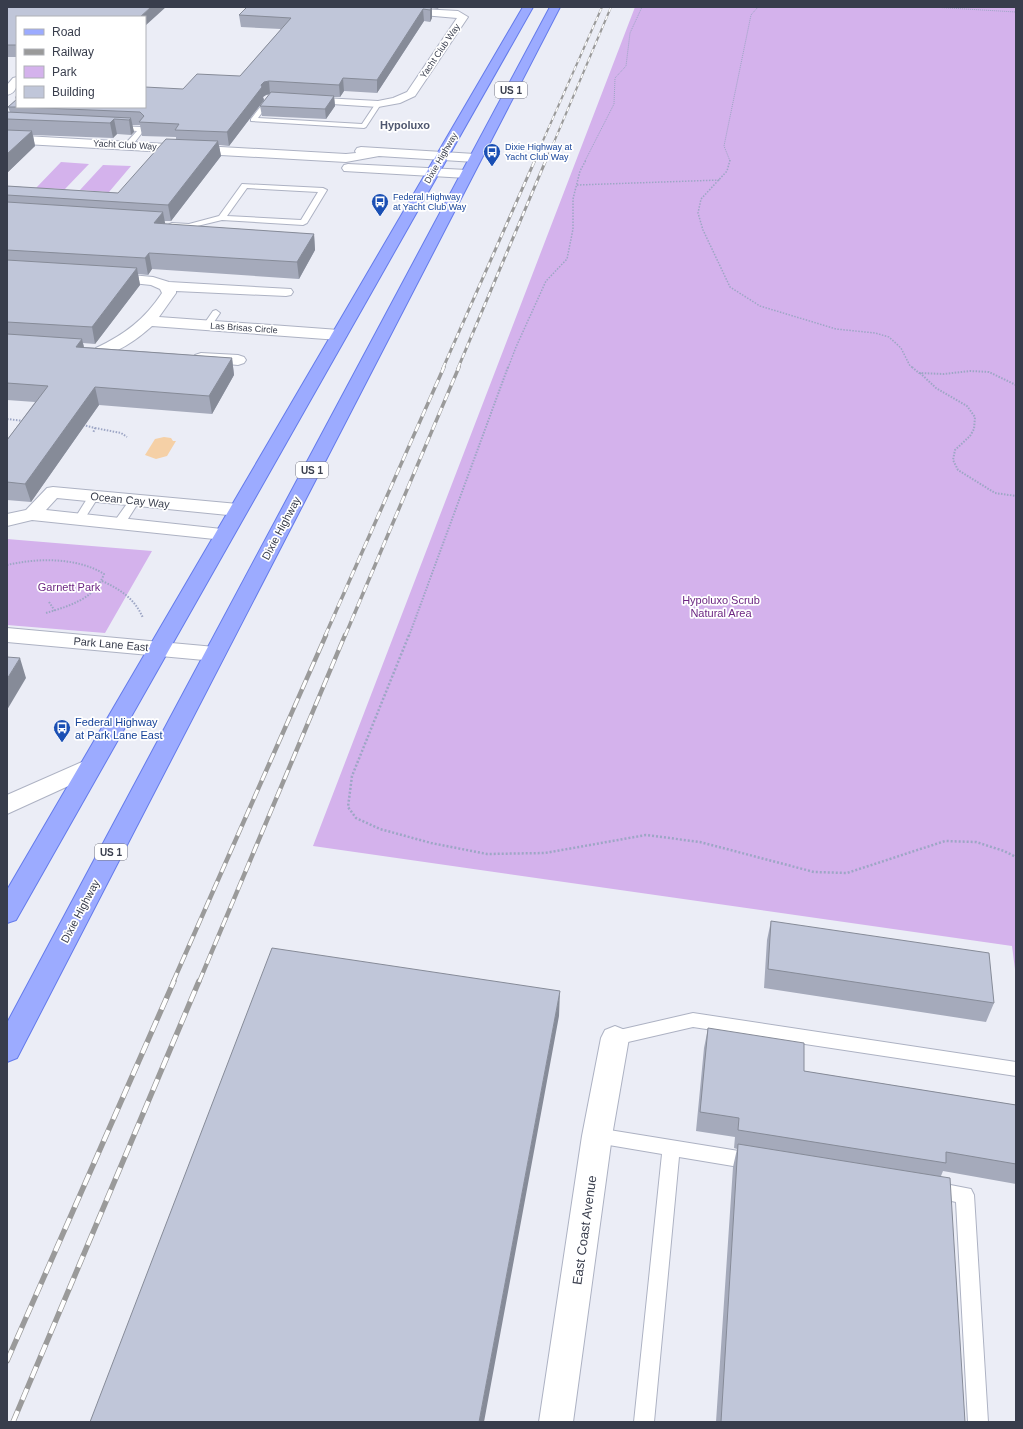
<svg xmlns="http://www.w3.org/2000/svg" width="1023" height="1429" font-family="Arial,sans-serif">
  <rect width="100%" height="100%" fill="#ebedf6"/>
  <path fill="#d4b2ec" d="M635 7H1016V977L1012 946 313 846Z
    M61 162 89 164 65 189 36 188Z
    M103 165 131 166 109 192 80 190Z
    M7 539 152 551 105 633 7 625Z"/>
  <path fill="#f5d0a6" d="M164 437 171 438 173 441H176L167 456 156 459 145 455 155 439Z"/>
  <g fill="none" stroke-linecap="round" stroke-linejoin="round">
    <defs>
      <path id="service" d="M270 96 273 98 258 118 362 124 376 103 381 104 366 127 364 128 251 121V119L268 97Z
        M115 126 142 127 145 129 131 147H128L124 145 137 131 113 129V127Z
        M242 184 323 188 327 190 307 223 303 225 222 220 189 228 172 227 168 225 172 223 189 224 219 216ZM247 188 318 192 301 220 227 216Z
        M216 310 220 313 210 328H204L202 326 204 324 213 311Z
        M94 493 99 496 85 518 84 520H76L75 518 90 494Z
        M135 497 140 500 126 522 124 524H116L114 522 131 498Z
        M693 1013 1016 1062V1076L693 1027 615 1045 609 1043 607 1038 609 1033 615 1031Z
        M597 1128 751 1153 757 1155 760 1161 757 1167 751 1169 679 1157 654 1422H634L662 1154 591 1142 588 1136 591 1130Z
        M935 1182 971 1189 974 1195 988 1422H968L956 1202 929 1196 926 1190 929 1184Z"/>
      <path id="minor" d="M403 8 458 11 468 17 415 96 400 103 378 107 301 102 299 100 301 98 305 97 378 101 393 98 407 92 457 18 400 13 398 11 400 9Z
        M17 77C17 85 17 93 7 95V85L13 78Z
        M7 135 346 154 356 153 355 151 357 148 361 147 475 154 479 155 481 158 479 161 475 162 379 156 346 162 7 143Z
        M348 164 467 170 471 171 473 174 471 177 467 178 344 171 342 168 344 165Z
        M109 273 153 277 169 282 291 289 293 292 291 295 286 296 176 291V293L159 317 339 330 344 332 347 335 344 338 339 340 152 326C140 337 113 358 96 354L94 351 96 348C124 335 145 319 162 293L160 289 151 285 104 280 102 277 104 274Z
        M201 353 238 355 244 357 246 360 244 363 238 365 195 361 193 358 195 355Z
        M53 487 238 504 245 506 247 510 245 514 238 516 57 498 46 510 231 530 233 534 231 538 224 540 32 520 7 526V514L26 510 47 488Z
        M7 628 215 647 222 649 225 654 222 659 215 661 7 642Z
        M91 758 99 760 102 766 99 772 7 814V795Z
        M615 1026 625 1030 629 1038 612 1136 573 1422H539L582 1136 601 1038 605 1030Z"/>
      <path id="primary" d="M523 7H533L16 920 7 923V890Z
        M550 7H560L17 1058 7 1062V1023Z"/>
    </defs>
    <use href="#service" stroke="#adb2c3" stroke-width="2"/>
    <use href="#minor" stroke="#adb2c3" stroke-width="2"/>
    <use href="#primary" stroke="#647beb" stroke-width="2"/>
    <path stroke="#9da6c5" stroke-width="1" stroke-dasharray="1 1" stroke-linecap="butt" d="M932 7 1016 12
      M585 161 614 104 615 78 626 66 630 33 642 7
      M730 161 724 146 751 15 758 7"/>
    <path stroke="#9da6c5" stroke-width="1.5" stroke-dasharray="1.5 1.5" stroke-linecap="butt" d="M730 160 727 171 701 199 698 213 703 230 730 287 760 306 836 329 875 333 889 337 901 348 910 366 913 368
      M577 185 720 180
      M508 368 516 347 546 281 567 259 573 229V199L580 171 586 160"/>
    <path stroke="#9da6c5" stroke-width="2" stroke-dasharray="1.5 1.5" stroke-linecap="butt" d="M912 367 919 373 944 374 970 371 989 372 1016 385
      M920 373 936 388 967 406 975 417 974 429 970 436 955 450 953 460 958 470 995 493 1016 496
      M7 419 24 421
      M83 425 95 428 93 433
      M95 428 121 433 127 437
      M7 565C37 558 77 557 104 574 95 599 69 606 46 613
      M102 581C120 589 135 599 143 618
      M49 602 55 611
      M409 636 508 367"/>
    <path stroke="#9da6c5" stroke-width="2.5" stroke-dasharray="2 2" stroke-linecap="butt" d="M409 635 352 776 348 807 356 818 380 829 431 843 487 854 545 853 646 835 700 842 814 872 847 873 945 841 976 842 1004 851 1016 857"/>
    <use href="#service" fill="#fff" fill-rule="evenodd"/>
    <use href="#minor" fill="#fff" fill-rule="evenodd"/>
    <use href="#primary" fill="#9cabff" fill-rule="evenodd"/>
    <defs>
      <path id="rail-far4" d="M534 161 602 7
        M546 161 611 7"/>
      <path id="rail-far3" d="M443 368 535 160
        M458 368 546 160"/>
      <path id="rail-far2" d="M325 636 444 367
        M345 636 459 367"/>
      <path id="rail-far1" d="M173 982 326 635
        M199 982 345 635"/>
      <path id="rail" d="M7 1361 174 981
        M13 1422 199 981"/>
    </defs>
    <use href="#rail-far4" stroke="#9a9a9a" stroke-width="2"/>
    <use href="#rail-far3" stroke="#9a9a9a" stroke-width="3"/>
    <use href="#rail-far2" stroke="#9a9a9a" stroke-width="3.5"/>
    <use href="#rail-far1" stroke="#9a9a9a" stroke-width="4.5"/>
    <use href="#rail" stroke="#9a9a9a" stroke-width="5.5"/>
    <use href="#rail-far4" stroke="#fff" stroke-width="1.5" stroke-dasharray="4.5" stroke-linecap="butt"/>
    <use href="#rail-far3" stroke="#fff" stroke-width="2" stroke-dasharray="5.5" stroke-linecap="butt"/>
    <use href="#rail-far2" stroke="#fff" stroke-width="2.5" stroke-dasharray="8" stroke-linecap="butt"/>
    <use href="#rail-far1" stroke="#fff" stroke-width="3" stroke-dasharray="10" stroke-linecap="butt"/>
    <use href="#rail" stroke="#fff" stroke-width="4" stroke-dasharray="12" stroke-linecap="butt"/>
  </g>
  <path fill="#a5aabb" d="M7 7 17 17V57H7Z
    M247 7H439L438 9 432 8V18L430 22 424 21 377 93 344 91 340 97H334L335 106 326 119 262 116 260 106 270 94 266 95 263 97 264 100 229 146 219 145 221 156 171 221H164L165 224 314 234 315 250 299 279 152 269 148 275 138 274 140 285 95 344 83 343 84 347 232 358 234 375 212 414 99 405 31 502 7 500V440L35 402 7 400V186L118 193 176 139V137L142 136 140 125H132L134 132 131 135 117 134 113 138 33 135 35 146 7 173V112H10L8 107 16 100 15 97 17 95V107L183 89 240 76 281 29 241 27 239 15Z
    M771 921 994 1003 986 1022 764 988 767 940Z
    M708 1028 804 1071 1016 1105V1184L943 1171 941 1176 965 1422H716L733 1167 737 1149 734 1148 735 1137 696 1131 704 1048Z"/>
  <path fill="#868b98" d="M151 7H166L145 26V17H140Z
    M432 7V18L430 22V10Z
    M423 9 424 21 377 93V80Z
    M343 78 344 91 340 97 339 85Z
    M269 81 270 94 266 95 263 97 264 100 229 146 227 132 261 85 264 82Z
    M334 96 335 106 326 119 325 109Z
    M131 118 134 132 131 135 129 120Z
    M114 119 117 134 113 138 110 123Z
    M32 131 35 146 7 173V154Z
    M218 141 221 156 171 221 168 205Z
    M163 212 166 228 154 223Z
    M314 234 315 250 299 279 297 262Z
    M149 253 152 269 148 275 145 258Z
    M137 268 140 285 95 344 92 327Z
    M82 339 86 357 76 347Z
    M232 358 234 375 212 414 209 396Z
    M95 387 99 405 31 502 25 484Z
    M20 658 26 678 7 710V679Z
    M560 991 559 1016 484 1422H479Z"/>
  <path fill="#c0c6d9" stroke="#868b98" d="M7 7H151L140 17H17V45H7Z
    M247 7H432L430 10 423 9 377 80 343 78 339 85 269 81 264 82 261 85 262 87 227 132 175 130 179 124 139 122 144 116 140 112 18 107H145V87L183 89 197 74 240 76 291 18 239 15Z
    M271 92 334 96 325 109 260 106Z
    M17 99V107H8Z
    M7 112 131 118 129 120 114 119 110 123 7 119Z
    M7 130 32 131 7 154Z
    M166 139 218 141 168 205 7 195V186L118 193Z
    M7 202 163 212 154 223 314 234 297 262 149 253 145 258 7 250Z
    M7 260 137 268 92 327 7 322Z
    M7 334 82 339 76 347 232 358 209 396 95 387 25 484 7 482V440L48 386 7 383Z
    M7 657 20 658 7 679Z
    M771 921 989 953 994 1003 768 969Z
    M272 948 560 991 479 1422H90Z
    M708 1028 804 1043V1071L1016 1105V1164L946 1152V1163L738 1130 739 1118 700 1112Z
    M738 1144 950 1178 965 1422H721Z"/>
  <defs>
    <symbol id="bus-pin" viewBox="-11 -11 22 30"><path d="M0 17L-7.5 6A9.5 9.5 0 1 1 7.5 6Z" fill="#1a4fb4" stroke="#fff"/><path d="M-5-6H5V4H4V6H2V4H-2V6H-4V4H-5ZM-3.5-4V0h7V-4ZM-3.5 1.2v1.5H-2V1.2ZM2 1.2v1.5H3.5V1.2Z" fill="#fff"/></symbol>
  </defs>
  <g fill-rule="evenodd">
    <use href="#bus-pin" x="482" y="142" width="20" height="27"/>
    <use href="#bus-pin" x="370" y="192" width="20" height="27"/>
    <use href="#bus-pin" x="52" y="718" width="20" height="27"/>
  </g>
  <g text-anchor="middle" stroke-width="3.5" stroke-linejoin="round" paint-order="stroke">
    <g font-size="9" fill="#383d4c" stroke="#fff">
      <text transform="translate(440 51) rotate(-56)" y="3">Yacht Club Way</text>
      <text transform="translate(125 145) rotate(3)" y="3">Yacht Club Way</text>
      <text transform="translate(441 158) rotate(-60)" y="3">Dixie Highway</text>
      <text transform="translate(244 328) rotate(4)" y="3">Las Brisas Circle</text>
    </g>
    <g font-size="9" fill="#164399" stroke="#fff" text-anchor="start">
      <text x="505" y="150">Dixie Highway at<tspan x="505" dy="10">Yacht Club Way</tspan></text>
      <text x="393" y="200">Federal Highway<tspan x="393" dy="10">at Yacht Club Way</tspan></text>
    </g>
    <g fill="#fff" stroke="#747782" stroke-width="1">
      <rect x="495" y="82" width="32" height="16" rx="3"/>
      <rect x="296" y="462" width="32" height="16" rx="3"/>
      <rect x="95" y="844" width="32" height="16" rx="3"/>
    </g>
    <g font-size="10" font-weight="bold" fill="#383d4c">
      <text x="511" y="94">US 1</text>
      <text x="312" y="474">US 1</text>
      <text x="111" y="856">US 1</text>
    </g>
    <g font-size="11" font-weight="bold" fill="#4f576f" stroke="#fff">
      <text x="405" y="129">Hypoluxo</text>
    </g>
    <g font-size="11" fill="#383d4c" stroke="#fff">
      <text transform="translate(130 500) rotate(6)" y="4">Ocean Cay Way</text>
      <text transform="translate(281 528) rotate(-62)" y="4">Dixie Highway</text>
      <text transform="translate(111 644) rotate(5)" y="4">Park Lane East</text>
      <text transform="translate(80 911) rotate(-62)" y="4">Dixie Highway</text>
    </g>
    <g font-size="11" fill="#6c2682" stroke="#fff">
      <text x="69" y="591">Garnett Park</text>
      <text x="721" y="604">Hypoluxo Scrub<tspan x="721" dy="13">Natural Area</tspan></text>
    </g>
    <g font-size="11" fill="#164399" stroke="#fff" text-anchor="start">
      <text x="75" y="726">Federal Highway<tspan x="75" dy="13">at Park Lane East</tspan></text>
    </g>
    <g font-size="13" fill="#383d4c" stroke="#fff">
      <text transform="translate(584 1230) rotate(-82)" y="5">East Coast Avenue</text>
    </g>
  </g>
  <rect width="1023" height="1429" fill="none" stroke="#383d4c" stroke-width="16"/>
  <rect x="16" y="16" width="130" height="92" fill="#ffffff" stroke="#afb1b7"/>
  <rect x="24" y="29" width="20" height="6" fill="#9cabff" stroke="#afb1b7"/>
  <text x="52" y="36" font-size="12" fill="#383d4c">Road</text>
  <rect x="24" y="49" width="20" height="6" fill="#9a9a9a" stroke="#afb1b7"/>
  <text x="52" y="56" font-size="12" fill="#383d4c">Railway</text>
  <rect x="24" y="66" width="20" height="12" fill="#d4b2ec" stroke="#afb1b7"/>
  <text x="52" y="76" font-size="12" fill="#383d4c">Park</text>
  <rect x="24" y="86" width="20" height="12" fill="#c0c6d9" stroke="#afb1b7"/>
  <text x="52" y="96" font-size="12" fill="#383d4c">Building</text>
</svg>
